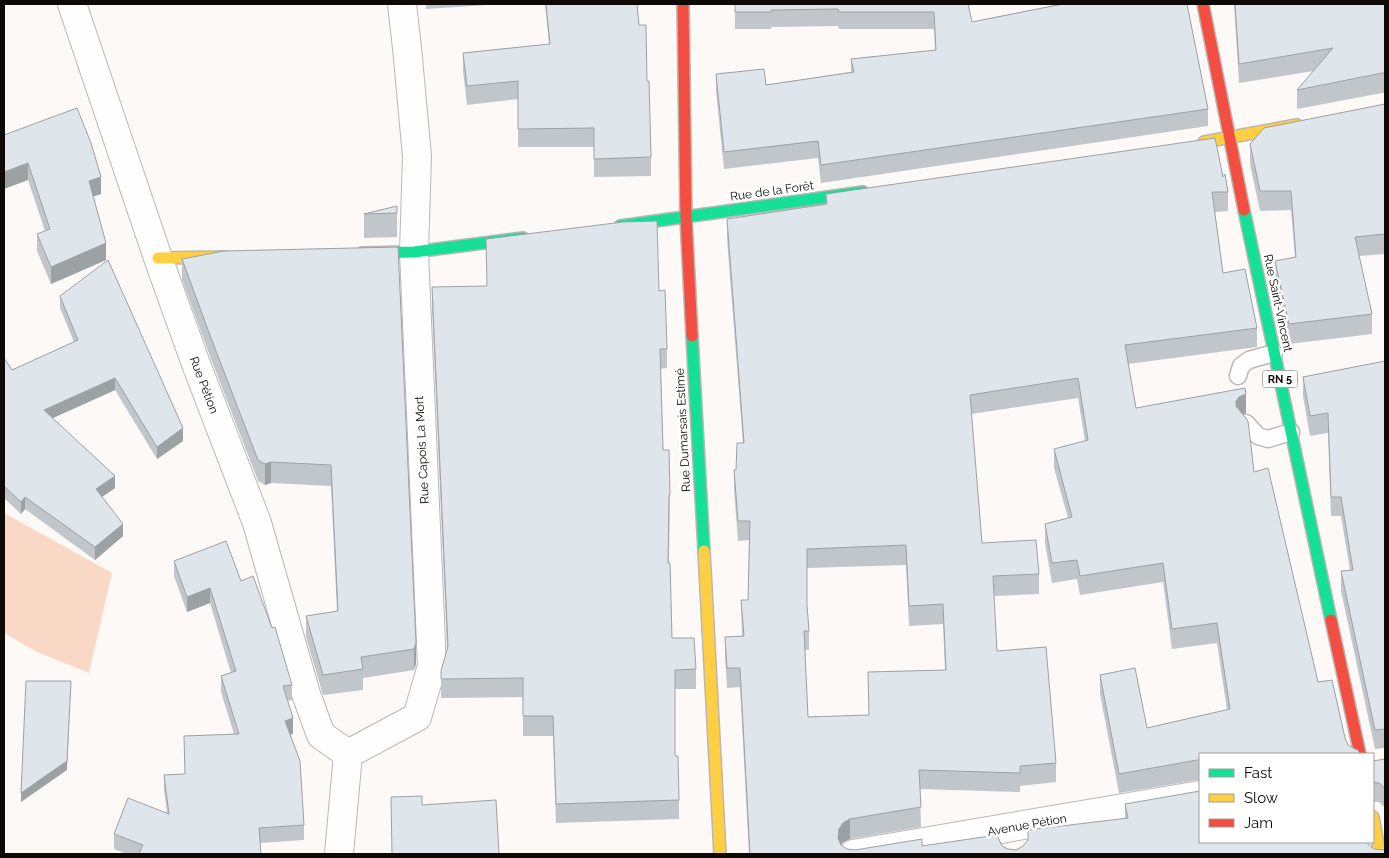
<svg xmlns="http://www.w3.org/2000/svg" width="1389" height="858" font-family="Raleway,sans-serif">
  <rect width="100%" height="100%" fill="#fcf9f7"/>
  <path fill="#f9d9c5" d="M4 513 112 573 89 673 37 652 4 633Z"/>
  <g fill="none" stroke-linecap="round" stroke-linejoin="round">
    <defs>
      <path id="lane" d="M1238 376 1241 366 1249 360 1274 353
        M1246 423 1258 436 1268 439 1291 432"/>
      <path id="street" d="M72 4 158 258 196 364 257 523 306 694 321 735 348 754
        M348 754 417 717 432 666 414 252 417 156 407 48 402 4
        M339 854 348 754
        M853 854 1200 795"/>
      <path id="fast" d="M1244 210 1331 620
        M620 226 863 192
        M362 253 414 252 523 238
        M692 336 704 551"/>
      <path id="slow" d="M1204 142 1297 125
        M158 258 227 257
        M704 551 720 854
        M1373 817 1380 854"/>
      <path id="jam" d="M683 4 686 218 692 336
        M1203 4 1244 210
        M1331 620 1360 754"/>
    </defs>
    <use href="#lane" stroke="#bcb7b4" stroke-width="19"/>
    <use href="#street" stroke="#bcb7b4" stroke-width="30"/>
    <use href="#fast" stroke="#bcb7b4" stroke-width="14"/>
    <use href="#slow" stroke="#bcb7b4" stroke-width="14"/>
    <use href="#jam" stroke="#bcb7b4" stroke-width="14"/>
    <use href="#lane" stroke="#fffefe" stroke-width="16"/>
    <use href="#street" stroke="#fffefe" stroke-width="28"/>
    <use href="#fast" stroke="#16e098" stroke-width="11"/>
    <use href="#slow" stroke="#ffcf43" stroke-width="11"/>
    <use href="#jam" stroke="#f24e42" stroke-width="11"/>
  </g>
  <path fill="#c0c6ca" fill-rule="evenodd" d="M426 4H503L426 9Z
    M545 4H637L639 25 647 81 651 157V176L594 177V147H518V99L467 105 463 71V53L549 44Z
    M735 4H968L972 22 1060 4H1059H1187L1208 109V126L821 183 818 158 724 169 716 91V74L766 85 851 72V59L935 50 934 29H839L838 26 771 27V29H735Z
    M1234 4H1385V93H1382L1297 109V90L1314 71 1239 83Z
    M1385 104V254L1359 256 1372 314V334L1289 344 1275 281V261L1295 257 1291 210 1260 211 1250 164V144Z
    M4 135 101 194 93 196 106 260 51 284 37 251V234L45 231 28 180Z
    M1223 177 1228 192V211L1215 212 1223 273 1257 328V347L1128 364 1136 408 1246 413 1243 414 1254 472 1318 682 1200 754V780H1197L1119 793 1100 694V675L1147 728 1227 710 1217 643 1172 649 1163 582 1080 595 1077 579 1052 583 1045 543V524L1068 518 1054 468V449L1085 441 1078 398 971 414 982 543 1039 574V594L994 596 997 651 1056 763V782L1020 786V792L920 789 921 827 850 839 843 842 841 845 847 849 855 850 922 846H1002L1008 849 1016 850 1125 818V804L1368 844 1374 849 1385 854H749L740 687 727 688 725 656V637L742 636 741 600H748L749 540 738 541 734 489V470H736L743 443 727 239V219L826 205V194ZM906 565 909 626 943 624 945 670 868 672 869 715 808 717 805 650H809V631L807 606V568Z
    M397 206V237L364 238V214Z
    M398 247 416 664 414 670 363 678V690L323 695 306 637V616L337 611 331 486 271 483 265 485 258 481 211 359 182 280V259Z
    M432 287 659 291 667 349V368L661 369 663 450 670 495 669 563 672 638 696 669V689H675V756L679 800V819L556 823 553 736H523V697L441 698V671L447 649 432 307Z
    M60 296 183 441 157 459 115 390 53 418 115 488 102 497 123 536 95 560 25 509 21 514 4 498V358L12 370 74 342 60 308Z
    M1385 361V748L1375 749 1341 591V571L1350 570 1341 516H1331L1328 433 1310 436 1303 396V377Z
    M174 561 241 581 292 685V700L287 701 293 734H290L304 825V840L260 843 261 854H127L114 849V834L167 813 164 790V775L185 774 184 736 234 734 221 692V676L231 673 210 603 187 612 174 576Z
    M1385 759V808L1379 802H1373V761Z"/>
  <path fill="#9ca1a4" d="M28 163V180L4 189V172Z
    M101 177V194L89 198V181Z
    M106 243V260L51 284V267Z
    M115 378V390L44 422V410Z
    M1246 394V413L1239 416 1236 421V401L1239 397Z
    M183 428V441L157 459V447Z
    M271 462V483L265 485V464Z
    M115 476V488L96 501V489Z
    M25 497V509L21 514V502Z
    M123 524V536L95 560V547Z
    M210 588V603L187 612V597Z
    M416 643V664L414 670V649Z
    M71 681 67 770 21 802V793Z
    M293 718V734L285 736V721Z
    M850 819V839L843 842 839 848 838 838 839 829 843 823Z"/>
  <path fill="#dfe6eb" stroke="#9ca1a4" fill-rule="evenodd" d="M546 4H637L639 25H646L647 81H649L651 157 594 159V128L518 129V81L467 86 463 53 550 44Z
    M735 4H968L972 22 1063 4H1187L1208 109 821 165 818 141 724 152 716 74 764 69 766 85 854 72 851 59 936 50 934 12H839L838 9 771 10V12H735Z
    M1235 4H1385V73H1382L1297 90 1333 48 1239 64Z
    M1385 104V234L1355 237 1372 314 1289 324 1275 261 1296 257 1291 191H1260L1250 144 1264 128Z
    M77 108 91 143 101 177 89 181 106 243 51 267 37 234 50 229 28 163 4 172V135Z
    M1215 138 1223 177 1225 174 1228 192H1212L1223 273 1245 269 1257 328 1125 345 1136 408 1245 388 1246 394 1239 397 1236 401V406L1248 421 1254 472 1268 468 1318 682 1332 680 1345 738 1348 745 1355 749 1358 750 1360 754H1200V760H1197L1119 774 1100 675 1135 668 1147 728 1230 709 1217 623 1172 629 1163 563 1080 576 1077 560 1052 563 1045 524 1072 517 1054 449 1088 440 1078 378 970 395 982 543 1036 540 1039 574 993 576 997 651 1046 647 1056 763 1020 766V773L919 770 921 807 850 819 843 823 839 829 838 838 841 845 847 849 855 850 922 839V846L997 835 1002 846 1008 849 1016 850 1023 846 1028 840V830L1128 818 1125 804 1200 791V842H1367L1368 844 1374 849 1383 850 1385 849V854H750L740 668H727L725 637 744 636 741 600H748L750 521H738L734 470H736L737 443H744L727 219 827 204 826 194ZM906 545 909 606 943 604 946 670 868 672 869 715 808 717 804 631H809L807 605V549Z
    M397 206V213L364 214Z
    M657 221 659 291 665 290 667 349H660L663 450H669L670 495H669L668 563H670L672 638H694L696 669 675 670V756H678L679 800 556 804 553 716H523V678L441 679V671L448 646 432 287 487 286 486 239 623 222Z
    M398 247 416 643 414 649 361 657 363 669 323 675 306 616 338 611 331 465 271 462 265 464 258 460 211 338 182 259 224 251Z
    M108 260 183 428 157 447 115 378 44 410 115 476 96 489 123 524 95 547 25 497 21 502 4 486V358L12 370 78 340 60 296Z
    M1385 361V729L1375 730 1341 571 1353 570 1341 497H1331L1328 413 1310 416 1303 377Z
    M226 541 241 581 253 576 272 628 275 627 292 685 283 686 293 718 285 721 300 761 304 825 259 828 261 854H139L143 845 114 834 128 798 169 814 164 775 185 774 184 736 239 734 221 676 236 671 210 588 187 597 174 561Z
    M26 681H71L67 761 21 793Z
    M1385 759V788L1379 783 1373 782V761Z
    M422 796V805L496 800 499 854H392L391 797Z"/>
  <g text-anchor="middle" stroke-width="5" stroke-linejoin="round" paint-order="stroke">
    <rect fill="#fff" stroke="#585451" stroke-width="1" x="1262.5" y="370.5" width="35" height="17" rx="4"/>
    <g font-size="11" font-weight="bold" fill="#100a07">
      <text x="1280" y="383">RN 5</text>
    </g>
    <g font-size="12" fill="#100a07" stroke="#fff">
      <text transform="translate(772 191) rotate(-8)" y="4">Rue de la Forêt</text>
      <text transform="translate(1278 303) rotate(78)" y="4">Rue Saint-Vincent</text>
      <text transform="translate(204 385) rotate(69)" y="4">Rue Pétion</text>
      <text transform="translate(683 430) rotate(-93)" y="4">Rue Dumarsais Estimé</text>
      <text transform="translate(422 450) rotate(-93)" y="4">Rue Capois La Mort</text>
      <text transform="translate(1027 825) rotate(-10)" y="4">Avenue Pétion</text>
    </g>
  </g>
  <rect width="1389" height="858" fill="none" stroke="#100a07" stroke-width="10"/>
  <rect x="1199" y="753" width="175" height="90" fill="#ffffff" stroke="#9f9d9c"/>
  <rect x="1209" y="769" width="25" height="8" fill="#16e098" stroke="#9f9d9c"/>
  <text x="1244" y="778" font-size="15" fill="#100a07">Fast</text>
  <rect x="1209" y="794" width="25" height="8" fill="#ffcf43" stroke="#9f9d9c"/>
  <text x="1244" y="803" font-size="15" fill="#100a07">Slow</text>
  <rect x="1209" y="819" width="25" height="8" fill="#f24e42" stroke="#9f9d9c"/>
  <text x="1244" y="828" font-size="15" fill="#100a07">Jam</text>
</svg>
